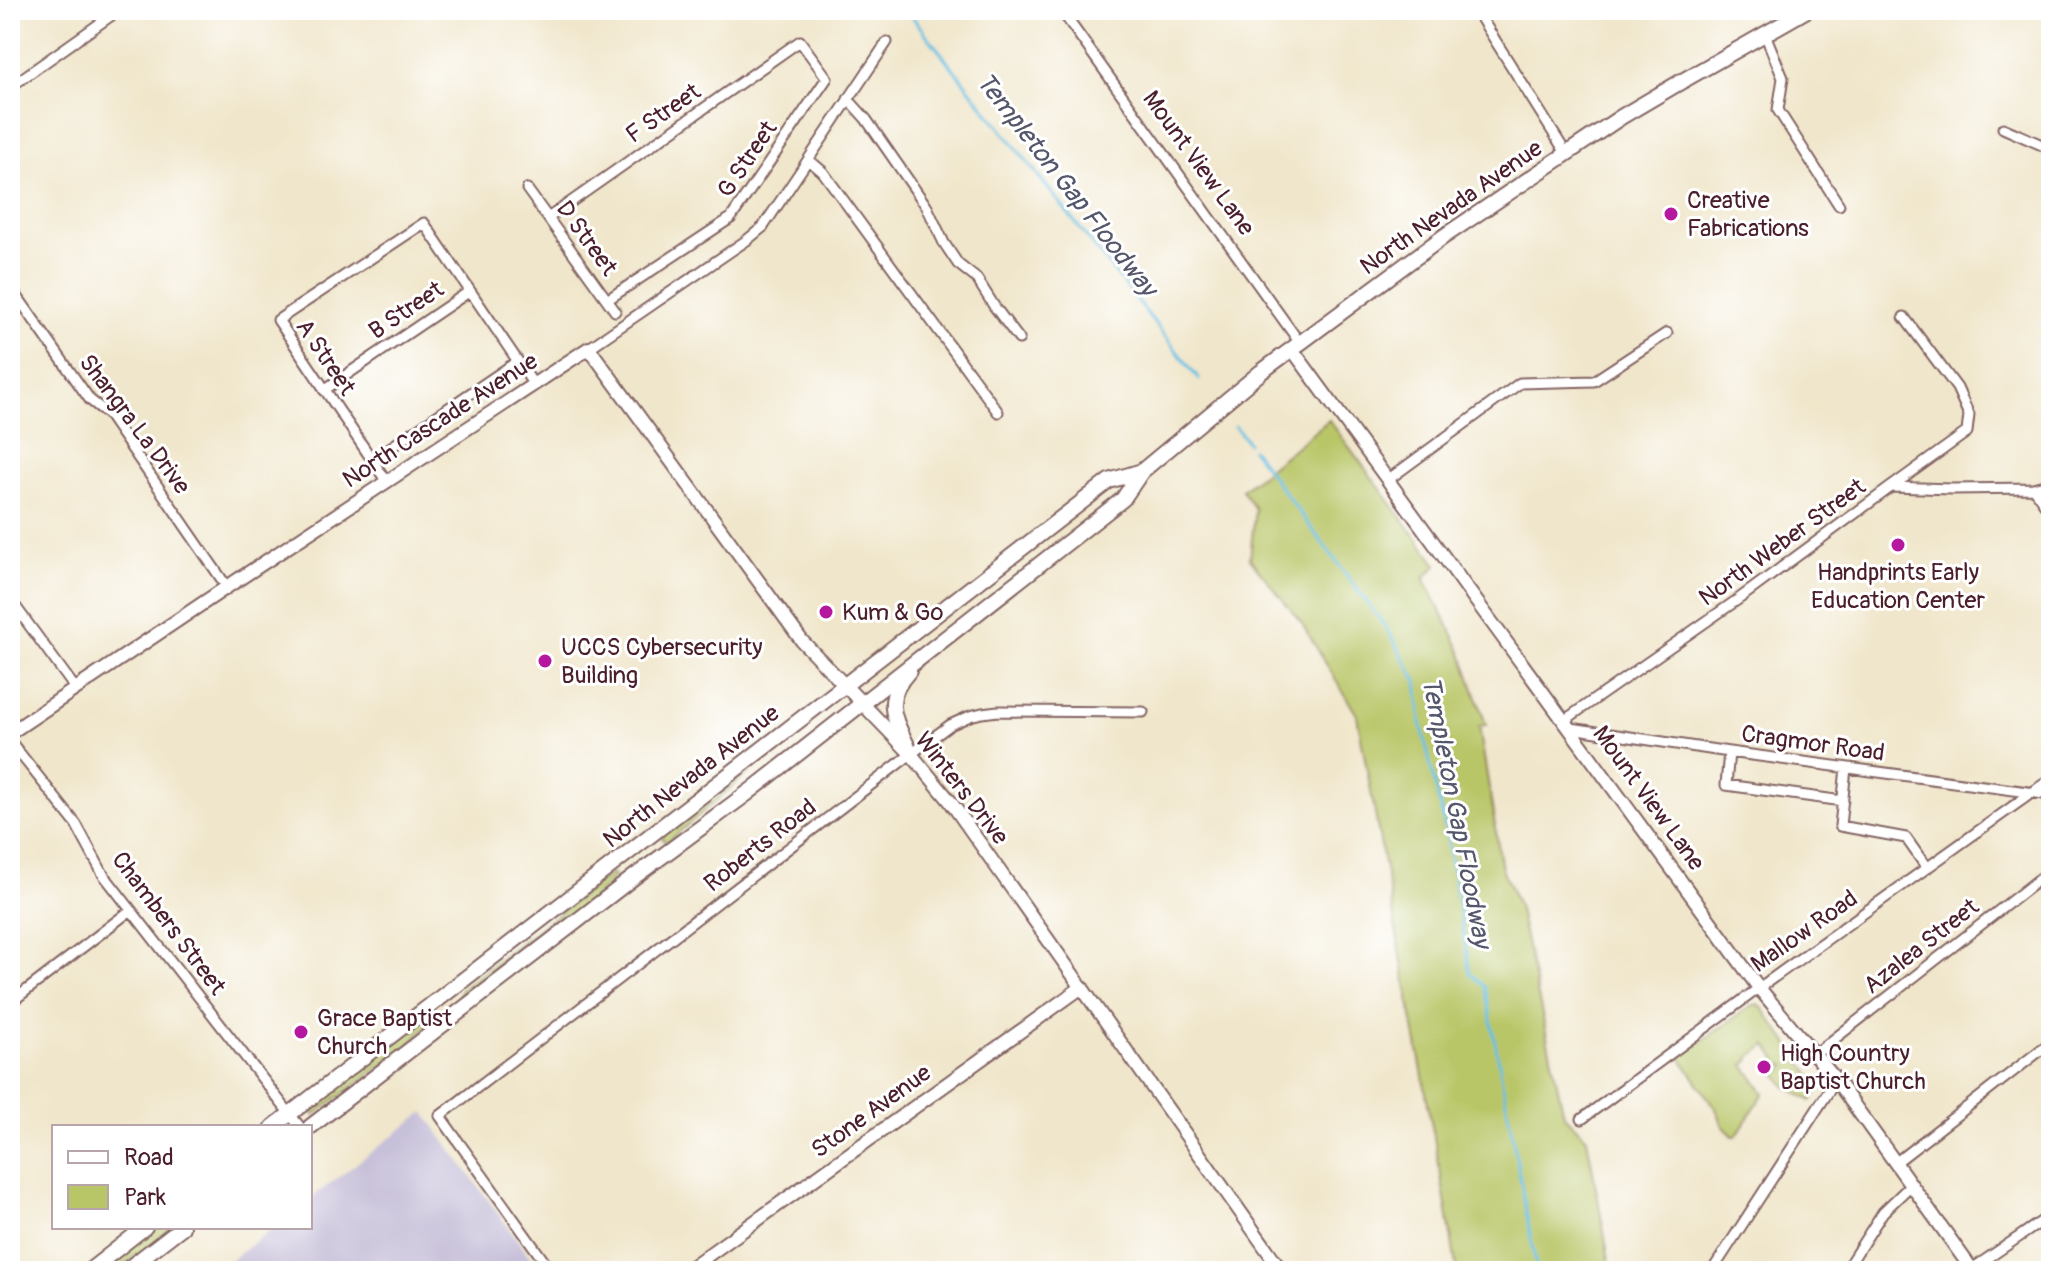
<svg xmlns="http://www.w3.org/2000/svg" width="2061" height="1281" font-family="Pangolin,sans-serif">
  <rect width="100%" height="100%" fill="#fff"/>
  <filter id="ink" filterUnits="userSpaceOnUse"><feTurbulence type="fractalNoise" baseFrequency=".0125" numOctaves="2"/><feDisplacementMap in="SourceGraphic" scale="16" xChannelSelector="R" yChannelSelector="G"/><feConvolveMatrix kernelMatrix="1 2 1 2 8 2 1 2 1" color-interpolation-filters="sRGB"/></filter>
  <filter id="wash" filterUnits="userSpaceOnUse"><feTurbulence type="fractalNoise" baseFrequency=".006" numOctaves="4" result="noise"/><feDisplacementMap in="SourceGraphic" scale="32" xChannelSelector="R" yChannelSelector="G"/><feGaussianBlur stdDeviation="1.8" result="paint"/><feColorMatrix in="noise" values="0 0 0 0 0 0 0 0 0 0 0 0 0 0 0 0 0 1.4 0 .05"/><feComposite in="paint" operator="in"/></filter>
  <g filter="url(#wash)">
    <rect width="100%" height="100%" fill="#f0e6cb"/>
    <path fill="#c7c0d9" d="M424 1112 540 1271H217L274 1227H310V1199Z"/>
    <path fill="#b9c667" stroke="#827249" stroke-width="2" d="M1329 420 1437 565 1424 578 1461 651 1486 725 1479 726 1502 869 1518 905 1564 1115 1587 1138 1611 1271H1457L1440 1170 1357 715 1301 622 1250 559 1255 509 1242 490Z
      M812 717 802 727 670 840 666 842 662 838 665 830Z
      M612 874 614 876 612 880 573 919 466 1000 461 1001 458 999 461 989 609 875Z
      M1757 1004 1761 1006 1820 1087 1811 1101 1785 1086 1777 1074 1782 1071 1786 1065 1780 1064 1767 1045 1749 1058 1750 1060 1744 1065 1764 1093 1736 1136H1733L1723 1126 1717 1111 1680 1057 1751 1006Z
      M432 1012 436 1015V1019L422 1031 407 1047 314 1115 309 1108Z
      M153 1227H172L116 1271H97Z"/>
    <g fill="none" stroke-linecap="round" stroke-linejoin="round">
      <path stroke="#66bfe3" stroke-width="3" d="M907 10 1199 379
        M1235 426 1248 443
        M1252 449 1387 629 1417 681 1421 723 1446 833 1470 973 1485 987 1537 1271"/>
    </g>
  </g>
  <g filter="url(#ink)">
    <g fill="none" stroke-linecap="round" stroke-linejoin="round">
      <defs>
        <path id="street" d="M1061 10 1300 343
          M1476 10 1566 153
          M1765 34 1783 78 1778 110 1839 205
          M10 87 119 10
          M848 99 866 119 927 207 944 243 958 264 977 279 994 306 1019 339
          M2003 128 2051 149
          M809 160 823 172 998 412
          M527 189 615 311
          M548 218 800 41 827 78 731 218 607 300
          M10 286 90 400 108 414 227 587
          M589 348 747 240 763 227 887 42
          M324 390 470 291
          M372 460 518 361
          M1389 479 1520 383 1594 381 1667 333
          M387 482 278 320 424 223 534 385
          M1891 487 1967 432 1969 415 1957 388 1904 317
          M2033 488 2051 513
          M10 599 75 688
          M1565 720 1740 598 1891 487 1952 489 2033 488 2051 483
          M1571 728 1729 752 2051 795
          M10 741 76 824 103 874 300 1127
          M1729 752 1726 785 1843 801
          M1846 768 1840 826 1906 838 1927 868
          M10 1003 131 910
          M1815 1054 2051 870
          M1582 1119 1759 988 2051 779
          M1895 1163 2051 1042
          M1972 1269 2051 1215
          M551 1271 440 1116 911 754 950 725 970 716 982 713 998 711 1143 712
          M1712 1271 1836 1080
          M1845 1271 1883 1212 1911 1185"/>
        <path id="secondary" d="M1292 349 1759 988 1836 1080 1973 1271
          M10 733 227 587 589 348 802 641 911 754 950 801 1282 1271
          M686 1271 1082 987"/>
        <path id="primary" d="M909 671C880 703 896 720 911 754
          M273 1127 1109 481 1142 471
          M310 1127 634 877 749 792 1123 499 1142 471 1261 372 1443 237 1621 117 1677 84 1807 10
          M89 1271 145 1227
          M125 1271 182 1227"/>
      </defs>
      <use href="#street" stroke="#846563" stroke-width="13"/>
      <use href="#secondary" stroke="#846563" stroke-width="16"/>
      <use href="#primary" stroke="#846563" stroke-width="18"/>
      <use href="#street" stroke="#fff" stroke-width="9"/>
      <use href="#secondary" stroke="#fff" stroke-width="12"/>
      <use href="#primary" stroke="#fff" stroke-width="14"/>
    </g>
  </g>
  <g fill="#b5179e" stroke="#fff" stroke-width="3">
    <circle cx="1671" cy="214" r="8"/>
    <circle cx="1898" cy="545" r="8"/>
    <circle cx="826" cy="612" r="8"/>
    <circle cx="545" cy="661" r="8"/>
    <circle cx="301" cy="1032" r="8"/>
    <circle cx="1764" cy="1067" r="8"/>
  </g>
  <g text-anchor="middle" stroke-width="6" stroke-linejoin="round" paint-order="stroke">
    <g font-size="24" fill="#4a1f2b" stroke="#fff">
      <text transform="translate(663 113) rotate(-35)" y="8">F Street</text>
      <text transform="translate(747 159) rotate(-56)" y="8">G Street</text>
      <text transform="translate(1199 163) rotate(54)" y="8">Mount View Lane</text>
      <text transform="translate(1451 207) rotate(-35)" y="8">North Nevada Avenue</text>
      <text transform="translate(587 238) rotate(54)" y="8">D Street</text>
      <text transform="translate(406 310) rotate(-34)" y="8">B Street</text>
      <text transform="translate(326 357) rotate(56)" y="8">A Street</text>
      <text transform="translate(440 420) rotate(-33)" y="8">North Cascade Avenue</text>
      <text transform="translate(135 424) rotate(53)" y="8">Shangra La Drive</text>
      <text transform="translate(1782 542) rotate(-36)" y="8">North Weber Street</text>
      <text transform="translate(1813 743) rotate(8)" y="8">Cragmor Road</text>
      <text transform="translate(691 776) rotate(-38)" y="8">North Nevada Avenue</text>
      <text transform="translate(962 788) rotate(52)" y="8">Winters Drive</text>
      <text transform="translate(1649 798) rotate(54)" y="8">Mount View Lane</text>
      <text transform="translate(760 845) rotate(-38)" y="8">Roberts Road</text>
      <text transform="translate(169 923) rotate(53)" y="8">Chambers Street</text>
      <text transform="translate(1804 931) rotate(-35)" y="8">Mallow Road</text>
      <text transform="translate(1921 946) rotate(-38)" y="8">Azalea Street</text>
      <text transform="translate(871 1111) rotate(-36)" y="8">Stone Avenue</text>
    </g>
    <g font-size="24" fill="#4a1f2b" stroke="#fff" text-anchor="start">
      <text x="1687" y="208">Creative<tspan x="1687" dy="28">Fabrications</tspan></text>
      <text x="1898" y="580" text-anchor="middle">Handprints Early<tspan x="1898" dy="28">Education Center</tspan></text>
      <text x="842" y="620">Kum &amp; Go</text>
      <text x="561" y="655">UCCS Cybersecurity<tspan x="561" dy="28">Building</tspan></text>
      <text x="317" y="1026">Grace Baptist<tspan x="317" dy="28">Church</tspan></text>
      <text x="1780" y="1061">High Country<tspan x="1780" dy="28">Baptist Church</tspan></text>
    </g>
    <g font-size="26" font-style="italic" fill="#54576b" stroke="#fff">
      <text transform="translate(1067 184) rotate(52)" y="9">Templeton Gap Floodway</text>
      <text transform="translate(1457 812) rotate(79)" y="9">Templeton Gap Floodway</text>
    </g>
  </g>
  <rect width="2061" height="1281" fill="none" stroke="#fff" stroke-width="40"/>
  <rect x="52" y="1125" width="260" height="104" fill="#ffffff" stroke="#b7a5aa" stroke-width="2"/>
  <rect x="68" y="1151" width="40" height="12" fill="#ffffff" stroke="#b7a5aa" stroke-width="2"/>
  <text x="124" y="1165" font-size="24" fill="#4a1f2b">Road</text>
  <rect x="68" y="1185" width="40" height="24" fill="#b9c667" stroke="#b7a5aa" stroke-width="2"/>
  <text x="124" y="1205" font-size="24" fill="#4a1f2b">Park</text>
</svg>
